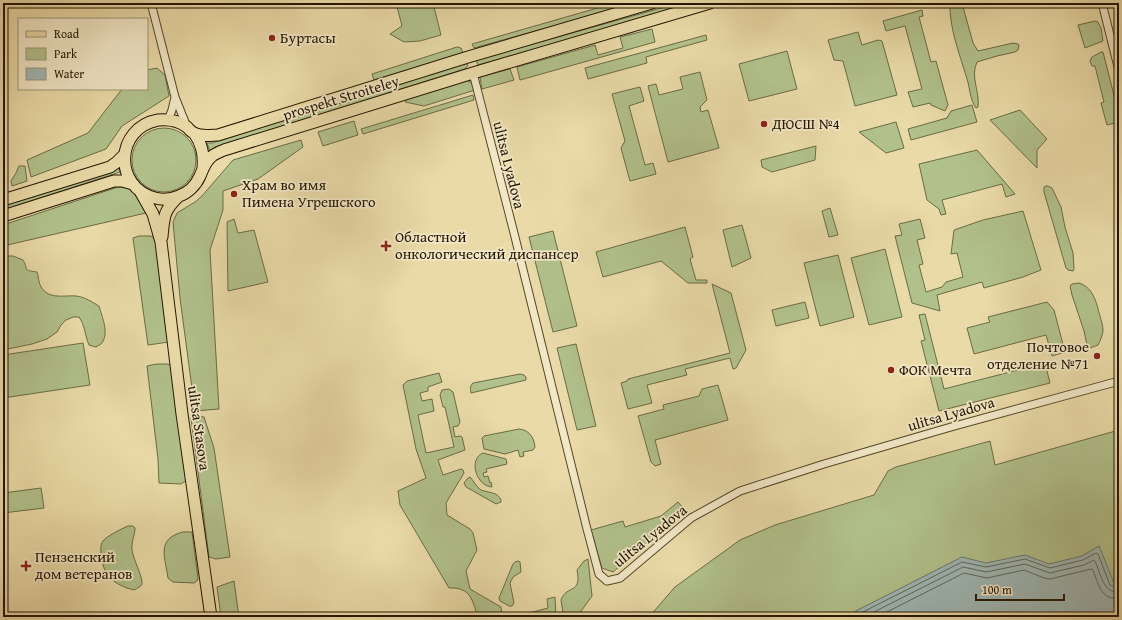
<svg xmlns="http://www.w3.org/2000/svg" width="1122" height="620" font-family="'Gentium Book Plus',serif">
  <rect width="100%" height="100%" fill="#e9daa7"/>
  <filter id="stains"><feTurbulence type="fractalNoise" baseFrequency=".005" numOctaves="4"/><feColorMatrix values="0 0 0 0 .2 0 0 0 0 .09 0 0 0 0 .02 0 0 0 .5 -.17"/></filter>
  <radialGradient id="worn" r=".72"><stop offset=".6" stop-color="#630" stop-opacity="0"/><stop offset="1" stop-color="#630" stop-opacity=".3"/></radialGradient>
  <path fill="#b1c18b" stroke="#6a6b46" d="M396 3H433L441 35 420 41 404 42 390 34 402 26Z
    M615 3H620L621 7 474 48 472 44Z
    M679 3H693V4L478 65 476 60Z
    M950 3H962L973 43 978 51 1013 43 1018 44 1019 46 1018 50 1015 52 997 56 977 62C970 77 980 91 978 107L976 108C970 100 970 88 967 79 960 55 949 28 950 3Z
    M922 10 923 16 919 17 931 62 936 61 948 105 945 111 931 105 930 103 913 107 908 92 922 89 905 26 886 31 883 21Z
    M1095 21 1098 22 1101 28 1103 41 1085 48 1078 25Z
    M652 29 655 42 520 80 517 67 595 45 598 55 623 48 620 37Z
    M858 32 862 45 878 40 882 41 897 95 855 106 843 61 834 60 828 40Z
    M706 35 707 40 646 57 647 63 588 79 585 68Z
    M457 47 461 48 463 53 374 80 372 74Z
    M787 51 797 89 749 101 739 64Z
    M1101 52H1103L1119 115V122L1107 125 1101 103 1104 102 1095 66H1092L1090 61 1092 57Z
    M465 63 468 65 465 69 315 116 313 111Z
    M157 68 165 75 169 96 122 126 106 149 31 177 27 160 88 133 122 89H147V70Z
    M510 69 514 80 482 89 480 77Z
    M700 72 707 100 700 107 701 112 708 110 719 148 668 162 648 86 656 84 659 95 683 89 680 77Z
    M467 80 473 84 475 90 424 106 405 102 408 97Z
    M640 87 644 101 629 106 645 165 653 163 656 174 630 181 621 148 625 141 612 94Z
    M473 95 474 100 363 134 361 129Z
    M972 105 977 122 911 140 908 129 947 118 951 111Z
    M1020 110 1047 139 1037 150V168L990 120Z
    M310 112 311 117 215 147 210 151 207 143H212Z
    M354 121 358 135 323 146 318 132Z
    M896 122 904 148 886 153 859 132Z
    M132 160a32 32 0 1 1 64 0a32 32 0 1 1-64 0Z
    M301 140 303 147 258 179 223 191V210L210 250 219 409 195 411 180 298 173 222 177 213 195 202 202 196 233 160Z
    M816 146 815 160 772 172 762 167 761 160Z
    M977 150 1015 194 1006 197 1002 184 942 200 946 214 941 215 939 209 927 200 919 164Z
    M19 166H25L27 181 12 186 11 181 16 173Z
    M119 168 120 172 3 210V206Z
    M1046 186H1048L1052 188 1061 207 1065 227 1073 253 1074 269 1073 271 1068 270 1066 268 1044 192V187Z
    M118 187 128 188 136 196 146 213 3 246V225Z
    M830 208 838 235 829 237 822 211Z
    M1023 211 1041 270 1023 277 984 288 982 282 937 295 940 311 912 303 895 236 902 235 899 224 920 219 925 238 917 240 923 264 919 265 926 292 942 287 946 282 963 277 957 253 951 254 954 230 983 220Z
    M234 219 238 233 254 230 268 282 228 291 227 222Z
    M742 225 751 258 732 267 723 230Z
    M685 227 693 257 690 259 696 280H707V283H688L661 261 603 277 596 252Z
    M553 231 577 326 553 332 529 237Z
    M139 236H150L156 238 169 342 148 345 133 238Z
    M885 249 902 317 869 325 851 258Z
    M838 255 854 317 820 326 804 263Z
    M3 256H13L23 260C29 270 22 270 37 272 39 277 38 282 41 287 49 300 64 295 76 296 85 297 92 302 99 306 102 317 110 334 101 344 100 345 97 346 96 347L89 345C85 336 85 325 79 317H73L66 320 61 325 57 332 47 339 32 344 3 350Z
    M1079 283C1095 288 1097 306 1101 320 1102 323 1103 327 1103 330 1103 335 1100 341 1098 345L1090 348 1087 345 1084 331 1072 295 1070 286 1072 284Z
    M712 284 731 293 746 350 736 368 733 369 730 358 685 369 687 375 647 385 652 403 628 409 621 383 627 381 628 379 730 353Z
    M805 302 809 318 776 326 772 310Z
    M1047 302 1054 310 1065 352 1052 356 1046 335 974 354 967 328 990 322 988 317Z
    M925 314 944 389 1045 363 1050 383 939 411 921 341 925 340 919 315Z
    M83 343 90 385 3 398V355Z
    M576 344 596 426 577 430 557 348Z
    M157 364H168L172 367 187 480 181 484 159 483 158 459 147 366Z
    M439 373 442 382 428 387V391L420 393 422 401 432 399 434 411 418 415 426 453 454 447 445 407H443L440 395 442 390 449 389 453 392 460 422 458 426 453 427 455 437 460 436 462 437 465 450 438 460 443 475 461 469 463 470 464 473 446 503 447 515 470 529 473 533 477 550 466 571 470 589 501 607 502 617H478C472 600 471 587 449 588L400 505 398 491 426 478 416 449 403 385 407 381Z
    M520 374 524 375 526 377V380L471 393C470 388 470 386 473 383Z
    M718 385 728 420 655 440 661 464 655 466 651 462 638 416 664 409 663 405 699 396 702 389Z
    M198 416 204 417 214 448 230 557 216 559 209 557 191 418Z
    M519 429C529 430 534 437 535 447L533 450 523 452 524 456 520 457 518 450 505 454 484 449 482 438 484 436Z
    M1119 430V617H649L675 587 740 540 775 525 874 495 888 471 896 467 990 441 995 465Z
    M483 453 506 459 507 464 486 469 487 472 483 473 484 477 488 476 490 483 491 482 492 487C476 486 468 459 483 453Z
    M470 477C474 481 476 487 481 490 489 493 498 492 501 500V502L496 504 466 487 464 483 467 479Z
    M41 488 44 508 3 513V493Z
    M678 502 685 510 613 572 602 568 591 530 623 521 625 527 661 516Z
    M128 526H133L135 528C135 535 131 542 132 550 133 559 143 577 142 584 141 587 137 588 134 590 114 585 102 575 101 553 101 549 100 545 103 541 107 536 121 529 128 526Z
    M183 532H192L198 578 197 581 194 583 173 582 168 578C165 556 156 539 183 532Z
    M588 559 592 596 579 614 568 617 563 613 561 600C567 584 582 595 577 570L584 561Z
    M518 561 520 562 521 572 513 577 510 583 514 603 512 606H509L500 601 499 598 513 564 515 562Z
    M234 581 239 617H221L217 587Z
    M555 597 556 617H514L548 608 547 599Z"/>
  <path fill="#9eb7b4" stroke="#6d766c" d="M1099 546 1114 583 1119 580V617H844L962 557 986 563 1025 555 1049 564 1082 556Z"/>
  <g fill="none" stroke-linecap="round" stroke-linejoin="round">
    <path stroke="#61665a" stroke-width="1" d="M853 617 962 562 986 567 1025 559 1050 568 1083 560 1096 553 1098 554 1110 585 1115 587 1119 585
      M864 617 963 567 986 572 1025 564 1050 573 1084 565 1094 560 1095 561C1100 572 1104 596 1119 591
      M877 617 964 573 987 578 1024 570 1044 578 1050 579 1091 569 1093 570C1098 583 1101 601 1119 598"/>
    <defs>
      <path id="street" d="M151 3 175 97 187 127
        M1102 3 1119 71
        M473 73 514 233 587 529 599 574 607 581 620 578 691 518 740 491 824 464 951 427 1119 381
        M168 120 172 110 175 97"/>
      <path id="primary" d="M652 3 468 57 218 135C211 135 201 137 194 133 191 132 189 129 187 127 179 121 168 119 158 120 115 128 113 187 155 198 163 200 172 199 179 196 188 193 196 185 200 176 203 169 205 162 211 157 214 154 219 152 224 150L473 73 710 3
        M194 133C202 144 204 154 203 168
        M140 191 153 214 161 242 182 414 211 617
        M3 200 110 167 117 162 124 155
        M3 216 114 181H122L133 184
        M162 237C164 217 163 211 179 196"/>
    </defs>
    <use href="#street" stroke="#55462a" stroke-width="9"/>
    <use href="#primary" stroke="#241501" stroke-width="13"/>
    <use href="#street" stroke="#f1e7c6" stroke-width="7"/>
    <use href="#primary" stroke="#e9daa7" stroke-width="11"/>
  </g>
  <g fill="#8f2418" stroke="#f1e7c6" stroke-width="1.5">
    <circle cx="272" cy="38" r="4"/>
    <circle cx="764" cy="124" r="4"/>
    <circle cx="234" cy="194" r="4"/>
    <path d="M384 240h4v4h4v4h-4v4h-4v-4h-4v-4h4z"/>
    <circle cx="1097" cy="356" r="4"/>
    <circle cx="891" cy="370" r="4"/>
    <path d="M24 560h4v4h4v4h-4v4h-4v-4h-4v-4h4z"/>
  </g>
  <g text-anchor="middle" stroke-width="3.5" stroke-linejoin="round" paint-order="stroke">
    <g font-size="15" fill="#241501" stroke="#f1e7c6" text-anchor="start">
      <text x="280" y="43">Буртасы</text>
      <text x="772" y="129">ДЮСШ №4</text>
      <text x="242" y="190">Храм во имя<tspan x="242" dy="17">Пимена Угрешского</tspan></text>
      <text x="395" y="242">Областной<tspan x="395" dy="17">онкологический диспансер</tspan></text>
      <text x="1089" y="352" text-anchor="end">Почтовое<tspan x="1089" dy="17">отделение №71</tspan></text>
      <text x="899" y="375">ФОК Мечта</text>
      <text x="35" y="562">Пензенский<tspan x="35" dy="17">дом ветеранов</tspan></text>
    </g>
    <g font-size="15" fill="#241501" stroke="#f1e7c6">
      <text transform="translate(341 98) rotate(-17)" y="5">prospekt Stroiteley</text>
      <text transform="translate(509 165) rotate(76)" y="5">ulitsa Lyadova</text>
      <text transform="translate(951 414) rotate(-16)" y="5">ulitsa Lyadova</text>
      <text transform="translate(199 428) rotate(82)" y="5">ulitsa Stasova</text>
      <text transform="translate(650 536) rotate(-39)" y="5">ulitsa Lyadova</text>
    </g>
  </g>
  <rect width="1122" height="620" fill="none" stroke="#e9daa7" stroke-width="16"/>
  <rect x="4" y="4" width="1114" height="612" fill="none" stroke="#241501" stroke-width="2"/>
  <rect x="8" y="8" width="1106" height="604" fill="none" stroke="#241501"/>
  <rect x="18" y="18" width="130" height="72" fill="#f1e7c6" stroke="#9f9377"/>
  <rect x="26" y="31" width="20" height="6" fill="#e9daa7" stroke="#9f9377"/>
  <text x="54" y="38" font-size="12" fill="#241501">Road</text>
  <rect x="26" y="48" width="20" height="12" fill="#b1c18b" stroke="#9f9377"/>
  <text x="54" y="58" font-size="12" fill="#241501">Park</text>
  <rect x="26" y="68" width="20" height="12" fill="#9eb7b4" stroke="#9f9377"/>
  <text x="54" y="78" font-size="12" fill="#241501">Water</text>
  <path d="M976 594v6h88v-6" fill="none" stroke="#241501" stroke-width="2"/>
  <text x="982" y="594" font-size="12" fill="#241501" stroke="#f1e7c6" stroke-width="3" paint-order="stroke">100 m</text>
  <rect width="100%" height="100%" filter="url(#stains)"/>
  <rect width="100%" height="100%" fill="url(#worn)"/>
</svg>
